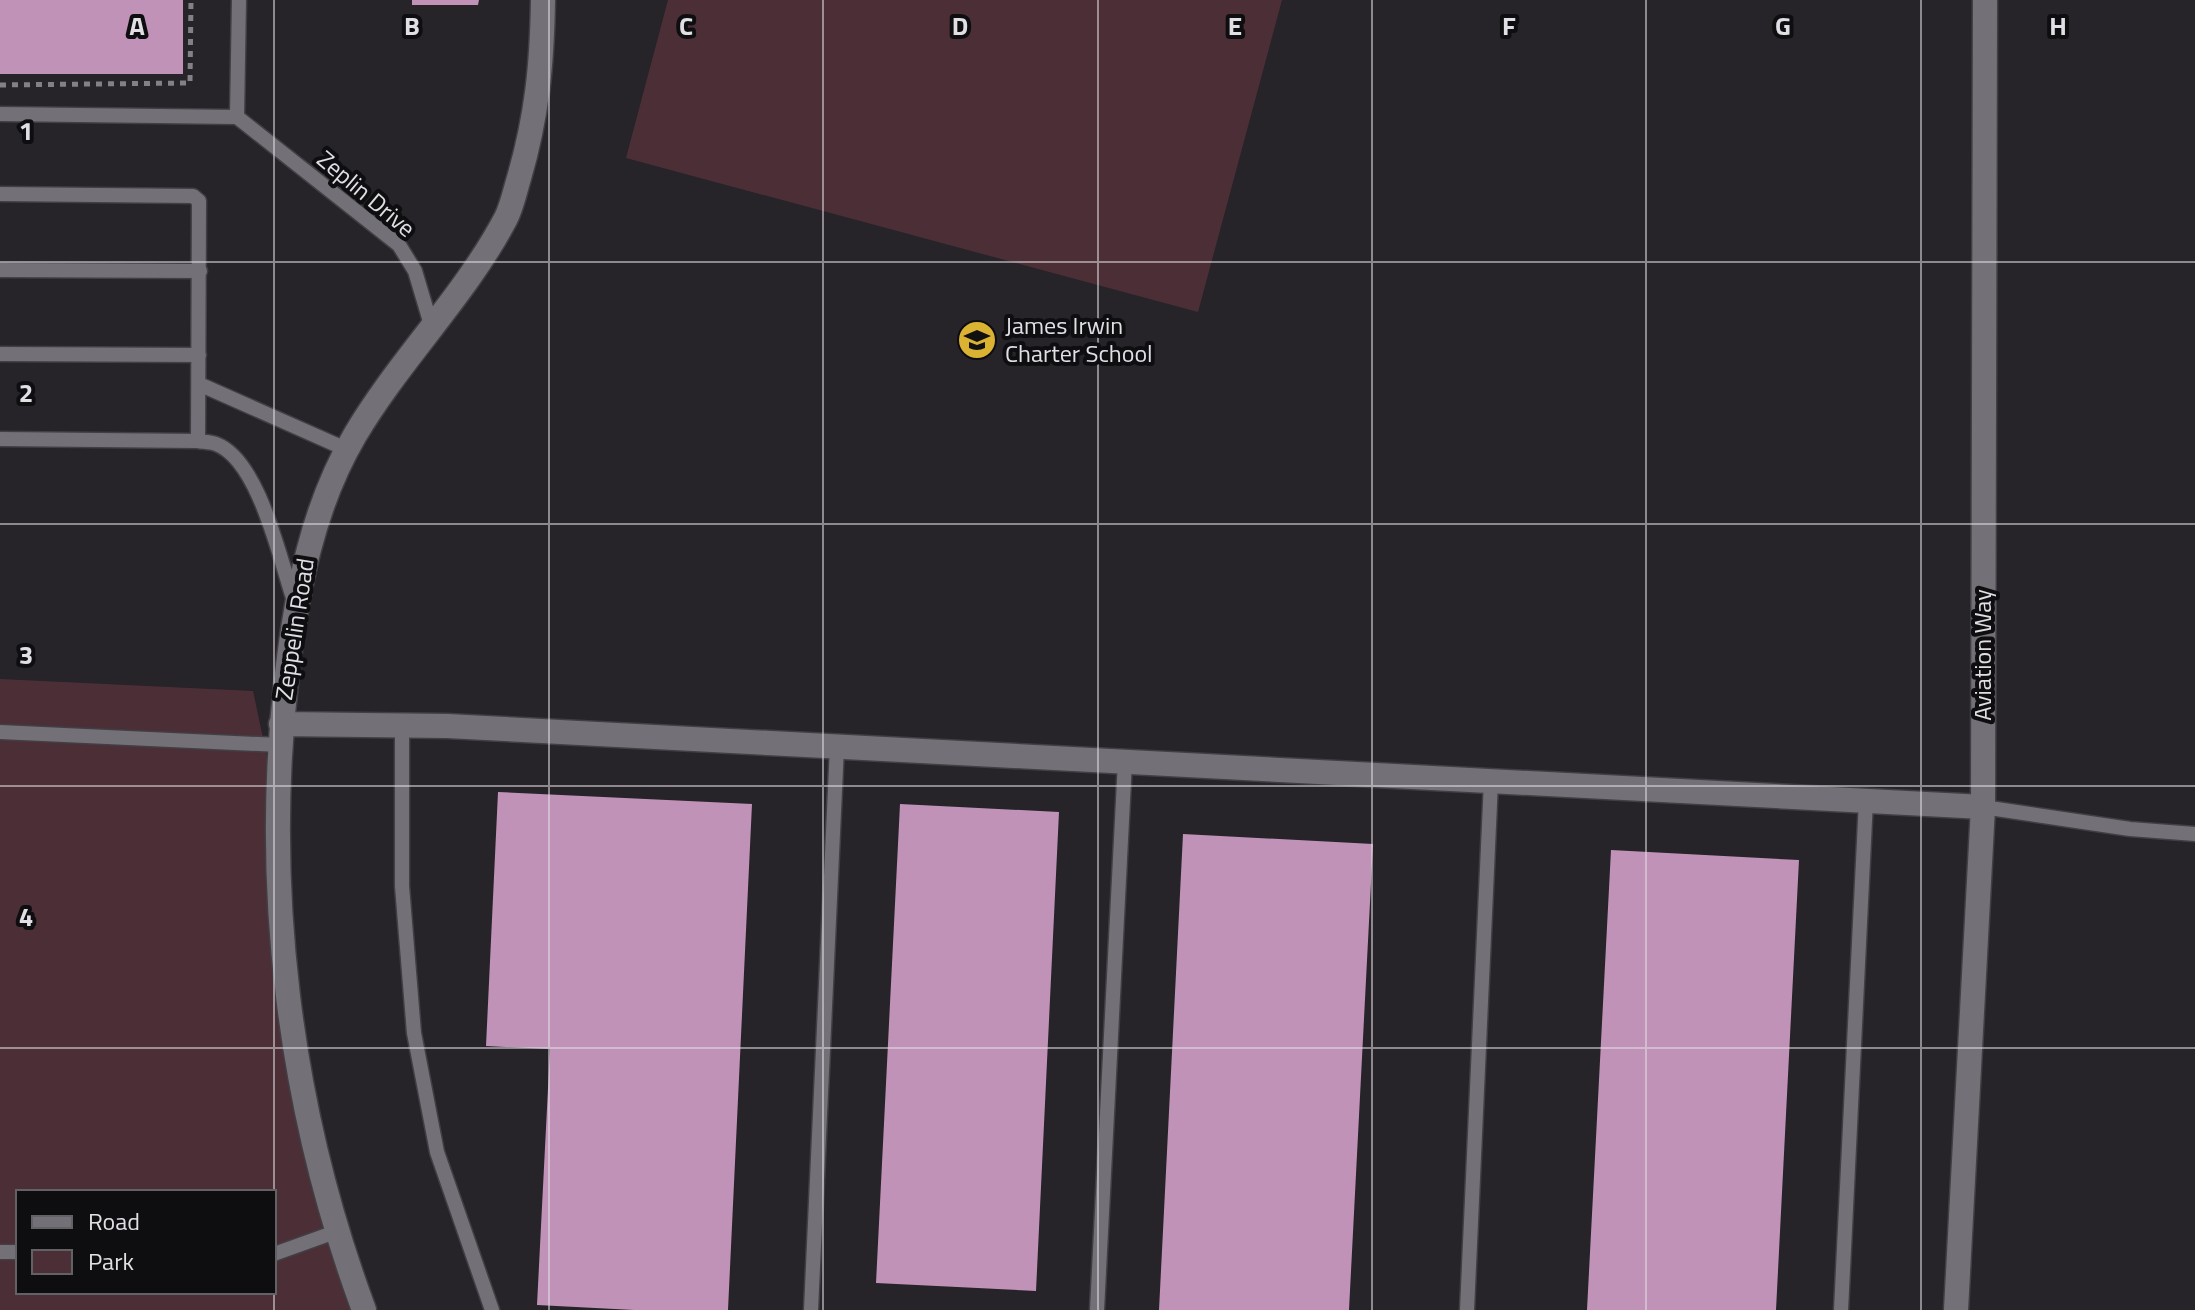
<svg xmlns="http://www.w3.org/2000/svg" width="2195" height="1310" font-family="'Titillium Web',sans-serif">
  <rect width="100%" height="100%" fill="#262329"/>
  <path fill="#4c2f36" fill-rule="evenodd" d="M668 0H1282L1198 312 626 158Z
    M0 679 253 691 278 809 289 999 366 1310H0ZM18 1192H274V1292H18Z"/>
  <path fill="#c092b7" d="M0 0H183V74H0Z
    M412 0H479L478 5H412Z
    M498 792 752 804 728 1310H634L537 1305 550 1049 486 1046Z
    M900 804 1059 812 1036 1291 876 1283Z
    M1183 834 1373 844 1349 1310H1159Z
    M1611 850 1799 860 1776 1310H1587Z"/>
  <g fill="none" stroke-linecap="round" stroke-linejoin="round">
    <defs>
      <path id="lane" d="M0 114 237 117 399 245 415 271 432 328
        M237 117 239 0
        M0 194 193 196 199 201 198 441
        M0 270 200 271
        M0 354 199 355
        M199 384 348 450
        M0 439 198 441C204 442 211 442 216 444 259 460 280 560 294 601
        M402 725V886L414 1033 437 1152 492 1310
        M0 732 280 745
        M1983 807 2130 829 2195 834
        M0 1252H18
        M274 1254 338 1231
        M811 1310 837 746
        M1097 1310 1125 761
        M1467 1310 1491 781
        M1841 1310 1866 800"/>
      <path id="street" d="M281 724 447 726 1983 807
        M364 1310C289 1108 262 887 287 674 297 590 312 508 355 435 400 359 465 296 506 218 512 206 515 191 519 178 537 116 542 65 543 0"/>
      <path id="secondary" d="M1956 1310 1983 807 1985 0"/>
    </defs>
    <use href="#lane" stroke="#413f44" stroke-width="17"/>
    <use href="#street" stroke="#413f44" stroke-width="27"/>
    <use href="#secondary" stroke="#413f44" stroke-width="27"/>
    <path stroke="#848186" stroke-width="5" stroke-dasharray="6 6" stroke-linecap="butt" d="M0 85 190 83 191 0"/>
    <use href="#lane" stroke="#747078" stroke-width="14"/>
    <use href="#street" stroke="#747078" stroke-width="24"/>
    <use href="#secondary" stroke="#747078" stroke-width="24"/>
  </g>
  <path fill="none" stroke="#e1dfe3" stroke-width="2" stroke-opacity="0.55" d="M274 0V1310M549 0V1310M823 0V1310M1098 0V1310M1372 0V1310M1646 0V1310M1921 0V1310M0 262H2195M0 524H2195M0 786H2195M0 1048H2195"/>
  <defs>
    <symbol id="school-disc" viewBox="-11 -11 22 22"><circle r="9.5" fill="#dcb233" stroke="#0e0d10"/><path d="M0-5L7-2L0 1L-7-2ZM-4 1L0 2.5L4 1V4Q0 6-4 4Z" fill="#111"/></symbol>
  </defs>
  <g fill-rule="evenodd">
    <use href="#school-disc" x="955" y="318" width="44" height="44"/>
  </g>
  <g text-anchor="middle" stroke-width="8" stroke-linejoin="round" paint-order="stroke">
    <g font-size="24" fill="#e1dfe3" stroke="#0e0d10">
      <text transform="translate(366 194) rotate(40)" y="8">Zeplin Drive</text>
      <text transform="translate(295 629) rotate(-81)" y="8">Zeppelin Road</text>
      <text transform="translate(1983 655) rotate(-90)" y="8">Aviation Way</text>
    </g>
    <g font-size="24" fill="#e1dfe3" stroke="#0e0d10" text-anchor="start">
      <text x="1005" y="334">James Irwin<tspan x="1005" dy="28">Charter School</tspan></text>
    </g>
  </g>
  <g font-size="26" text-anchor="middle" font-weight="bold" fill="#e1dfe3" stroke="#0e0d10" stroke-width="8" stroke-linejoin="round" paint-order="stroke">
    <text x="137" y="35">A</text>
    <text x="412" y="35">B</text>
    <text x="686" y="35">C</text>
    <text x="960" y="35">D</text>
    <text x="1235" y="35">E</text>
    <text x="1509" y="35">F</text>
    <text x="1783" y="35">G</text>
    <text x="2058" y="35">H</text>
    <text x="26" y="140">1</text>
    <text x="26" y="402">2</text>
    <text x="26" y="664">3</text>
    <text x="26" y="926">4</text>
  </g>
  <rect x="16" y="1190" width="260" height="104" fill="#0e0d10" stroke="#626164" stroke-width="2"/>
  <rect x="32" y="1216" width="40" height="12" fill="#747078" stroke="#626164" stroke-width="2"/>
  <text x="88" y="1230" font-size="24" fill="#e1dfe3">Road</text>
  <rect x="32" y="1250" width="40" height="24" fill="#4c2f36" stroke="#626164" stroke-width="2"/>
  <text x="88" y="1270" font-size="24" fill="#e1dfe3">Park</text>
</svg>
